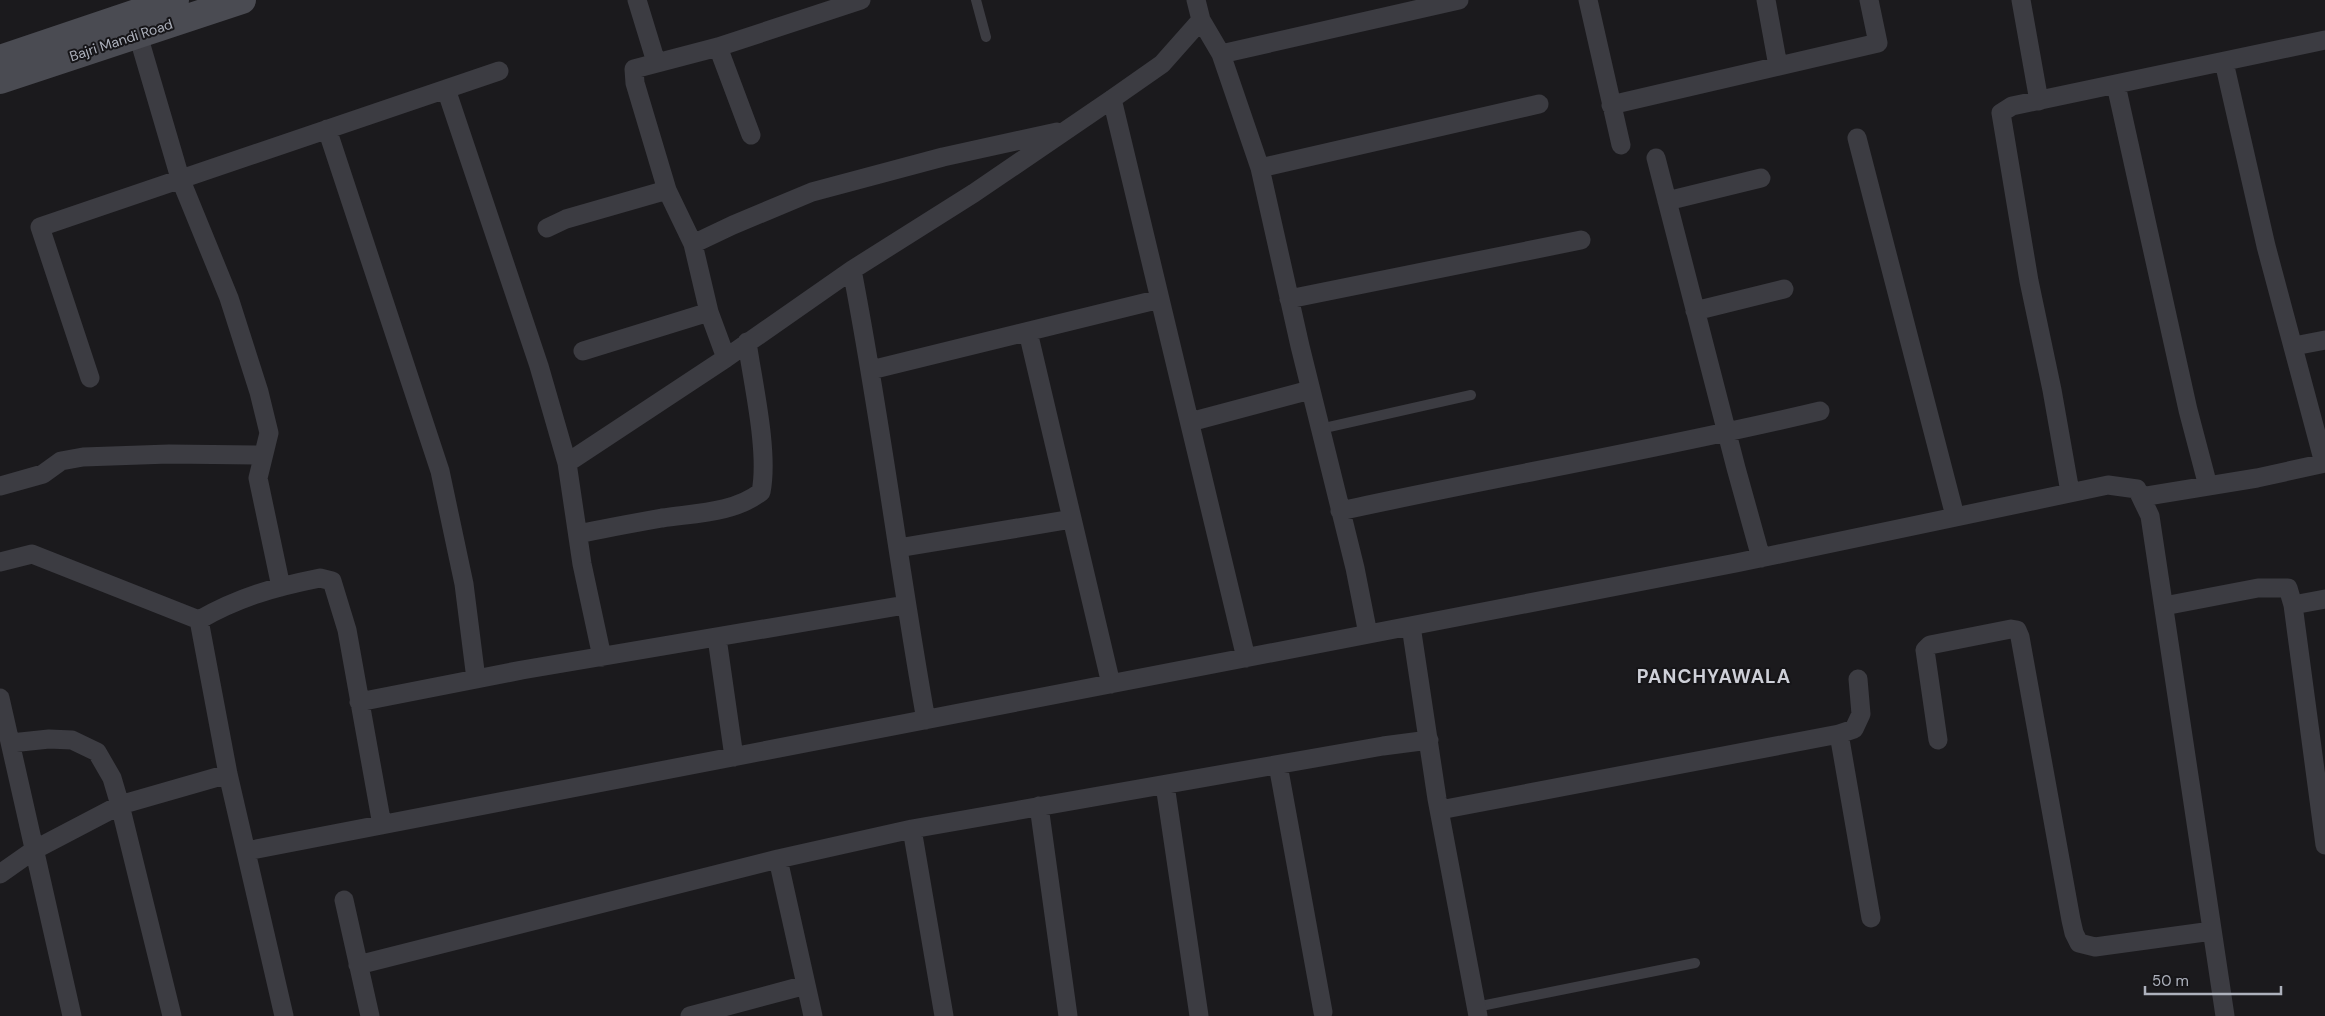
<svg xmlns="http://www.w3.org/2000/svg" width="2325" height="1016" font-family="'DM Sans',sans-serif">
  <rect width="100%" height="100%" fill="#1b1a1d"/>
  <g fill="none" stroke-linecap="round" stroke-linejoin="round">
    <path stroke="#3c3c42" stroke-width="10" d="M976 0 986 37
      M1320 429 1471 395
      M1476 1007 1695 963"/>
    <path stroke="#3c3c42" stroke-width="19" d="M637 0 656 62
      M1196 0 1201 20 1221 54 1260 168 1300 346 1355 568 1368 634
      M1588 0 1621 145
      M1766 0 1778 66
      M2021 0 2039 101
      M144 25 138 35 180 178 229 298 259 392 269 433 258 478 281 587
      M718 47 751 135
      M1221 54 1459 0
      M2224 62 2266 246 2324 463
      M2116 85 2188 410 2208 486
      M446 89 539 366 567 463 582 564 602 657
      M1112 99 1246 658
      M1611 105 1878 43 1869 0
      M327 129 440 471 464 584 476 679
      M1857 138 1955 516
      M1656 158 1736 468 1761 558
      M1260 168 1539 104
      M1667 201 1761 178
      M547 228 566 219 667 190
      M693 244 733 225 812 192 943 157 1057 132
      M852 270C881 419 899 570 926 720
      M1289 299 1581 240
      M1695 311 1784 289
      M1028 332 1111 684
      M2294 346 2325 340
      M583 351 709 312
      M726 358 709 312 693 244 667 190 635 83 634 69 718 47 861 0
      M871 370 1160 299
      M90 378 40 227 499 71
      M1190 422 1310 390
      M567 463 726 358 852 270 974 193 1112 99 1162 64 1201 20
      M0 486 43 474 61 461 83 457 169 454 263 455
      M2070 492 2052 390 2029 281 2001 113 2012 106 2325 40
      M2141 497 2257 478 2325 463
      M1340 511C1500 476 1661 449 1820 411
      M578 534C606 528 634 523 662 518 695 513 734 513 761 492 769 452 753 384 747 342
      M898 548 1072 519
      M0 562 32 554 199 620
      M2293 605 2325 599
      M2164 606 2258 588H2288L2293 605 2325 845
      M199 620 228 774 284 1016
      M199 620C239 597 275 587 320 578L332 581 347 630 382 825
      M1411 626 1437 799 1478 1016
      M717 638 734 757
      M0 698 72 1016
      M359 702 522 670 905 605
      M1839 734 1871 918
      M1938 740 1925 650 1930 645 2011 629 2017 630 2020 637 2071 920 2074 933 2079 943 2095 947 2212 931
      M11 743 49 739 72 740 97 752 112 778 120 805 172 1016
      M1278 765 1323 1012
      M1165 785 1199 1016
      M1039 806 1068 1016
      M1440 810 1839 734 1854 729 1861 714 1858 679
      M912 829 944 1016
      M246 851 1736 563 2108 485 2137 489 2150 516 2225 1016
      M778 859 813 1016
      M0 874 34 850 120 805 228 774
      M344 900 370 1016
      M358 965 778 859 912 829 1383 746 1429 740
      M690 1016 806 985"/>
    <path stroke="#4a4b52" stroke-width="28" d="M0 59 175 0
      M0 80 242 0"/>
  </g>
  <g text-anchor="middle" stroke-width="4" stroke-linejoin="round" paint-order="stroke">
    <g font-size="14" fill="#adb1bc" stroke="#161518">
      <text transform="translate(121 40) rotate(-18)" y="5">Bajri Mandi Road</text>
    </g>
    <g font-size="19" font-weight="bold" letter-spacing="1" fill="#ced0d8" stroke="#161518">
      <text x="1714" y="683">PANCHYAWALA</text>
    </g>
  </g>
  <path d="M2145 986v8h136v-8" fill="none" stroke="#adb1bc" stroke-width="2.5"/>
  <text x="2152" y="986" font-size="15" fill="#adb1bc" stroke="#161518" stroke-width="4" paint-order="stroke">50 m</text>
</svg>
